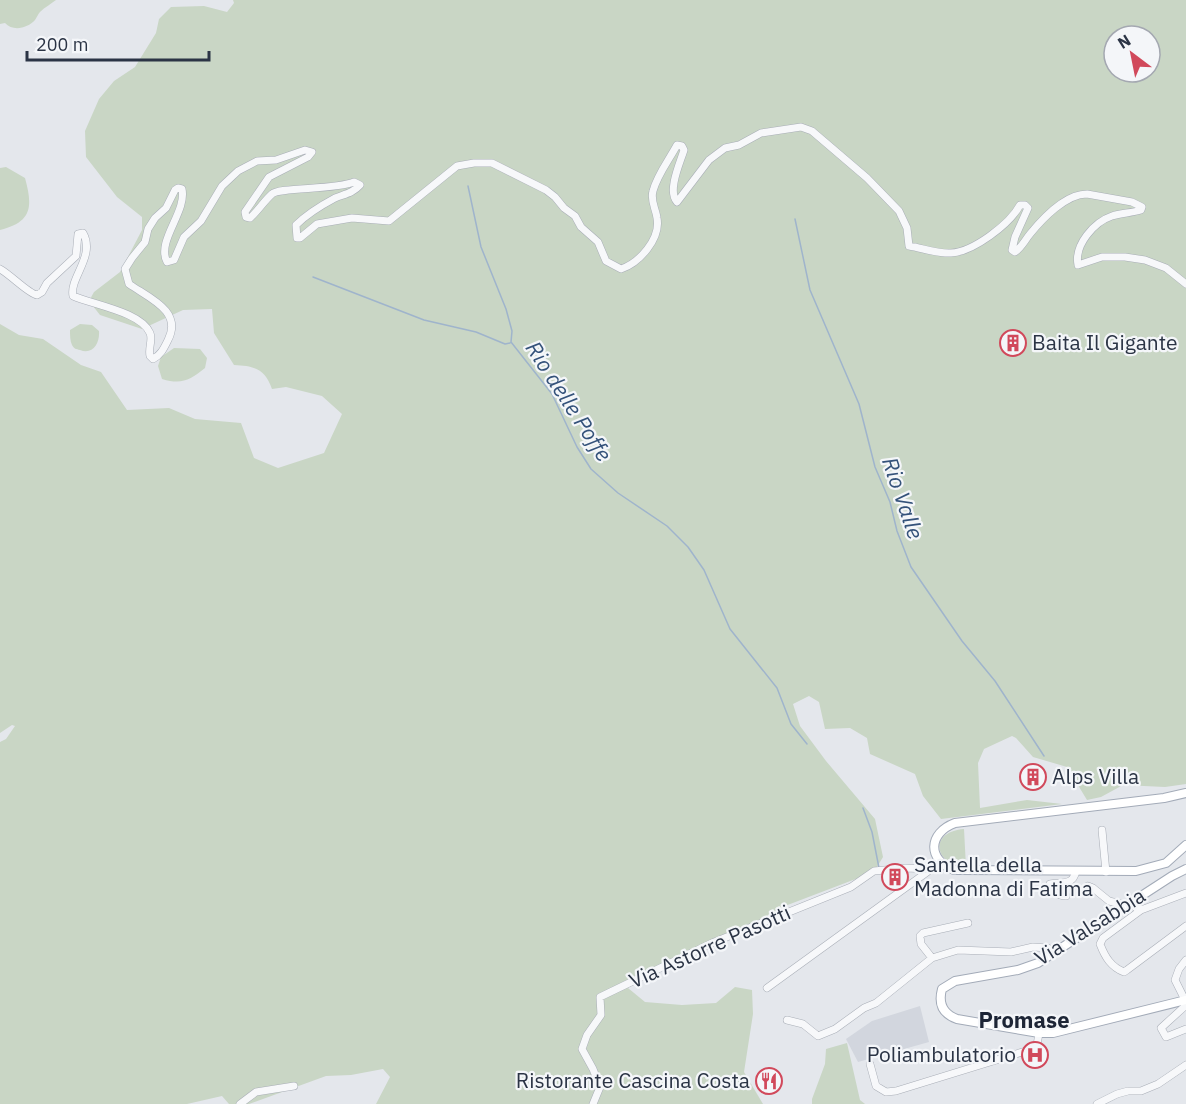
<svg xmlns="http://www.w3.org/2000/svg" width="1186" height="1104" font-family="'IBM Plex Sans',sans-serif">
  <rect width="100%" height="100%" fill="#e4e7ec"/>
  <path fill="#d2d6de" d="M920 1006 929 1042 858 1062 846 1039 872 1021Z"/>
  <path fill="#c9d6c5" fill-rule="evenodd" d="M0 0H56C51 4 45 7 40 12 38 14 37 17 35 20 28 28 13 32 5 23L0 24Z
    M233 0H1186V784L1165 787 1123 785 1101 797 1087 800 1067 767 1033 757 1016 738 1012 736 984 749 978 763 980 808 1027 800 1062 804 941 819 923 796 915 774 870 754 867 738 850 728 825 729 819 702 809 696 793 704 800 726 826 761 875 819 883 857 874 872 785 906 740 932 677 961 628 988 645 1002 682 1005 716 1003 735 987 752 990 753 1014 744 1072 763 1104H376L390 1077 383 1069 351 1075 326 1076 249 1104H229L222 1096 187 1104H0V742L6 739 15 726 12 725 0 733V324L19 335 43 339 81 365 101 372 127 410 169 408 195 419 241 423 254 458 278 468 324 453 342 414 322 396 286 387 272 389C265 369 255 366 234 365L214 333 212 309 183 310 142 329 100 315 89 301 94 292 120 272 142 230V217L117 197 86 157 85 131 99 99 114 81 135 67 156 33 159 19 171 7 204 6 227 12 234 3ZM1114 36H1150V72H1114Z
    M6 167 25 178C33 207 32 222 0 230V168Z
    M80 324 92 325 99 331C100 343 93 355 80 350 76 349 74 349 72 345 70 341 70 335 70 330Z
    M174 348 200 349 207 358 205 368C190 380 182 385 162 379L158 366 161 357Z
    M964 829 966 867C934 865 928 832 964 829Z
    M847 1043 860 1100 865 1104H812V1099L825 1064 826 1049Z"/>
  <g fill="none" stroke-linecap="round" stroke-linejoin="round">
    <path stroke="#9fb4cc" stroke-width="1.5" d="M468 186 481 247 506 309 512 331 511 342 552 394 577 447 591 469 618 493 667 526 688 547 704 570 730 629 777 688 791 724 807 744
      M795 219 810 290 859 404 875 467 890 502 897 531 911 567 962 641 995 681 1044 756
      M313 277 424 320 476 332 505 344 510 343
      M863 808 872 832 879 868"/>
    <defs>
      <path id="minor" d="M0 269C11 275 29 294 37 295L42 292 47 283 76 256 78 234 83 233C96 256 69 278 73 296 94 305 141 312 150 333 153 340 148 348 150 356L153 359C161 355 164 348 168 340 183 311 149 298 129 284L125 269 132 258 145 242 148 229 155 218 166 208 175 190 178 188 182 189C187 212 156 241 167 262L174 260 184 237 201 221 222 186 238 171 257 161 276 160 305 150 312 152 308 157 269 177 245 212 246 217 250 218C258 211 264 201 272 194 279 187 335 190 354 182L360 185C353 193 345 194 335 198 320 206 308 213 296 225L297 238H300L317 224 352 218 389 221 457 166 474 163H492L546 190 555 197 564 208 575 216 581 227 598 242 606 261 621 269C639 263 661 239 657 218 656 209 650 201 653 191 657 175 669 160 677 145L682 146 684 150C680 163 667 191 677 202L709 160 725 148 739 145 761 133 801 127 812 131 867 178 899 211 907 228 909 246C922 248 938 254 951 253 973 252 1010 224 1020 205H1025L1028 208 1015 237 1012 250 1015 252C1022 247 1025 240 1030 234 1043 218 1066 194 1087 194L1132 202 1142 207 1141 210C1132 213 1121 213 1112 216 1094 222 1074 245 1078 265L1102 257H1125L1145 260 1166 268 1186 284
        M1102 830 1106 872
        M1088 886 1093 888 1109 901 1121 904 1123 907
        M1066 896C1059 896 1051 891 1050 884 1061 882 1073 886 1076 871
        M1131 902 1135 907 1141 910 1186 893
        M1141 910 1103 938 1100 944C1105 957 1111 967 1124 972L1127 970 1186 926
        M932 958 921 944 920 936 923 933 968 923
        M1186 960 1179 969 1175 980 1185 1000 1184 1007 1161 1028 1166 1037 1186 1029
        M767 988 941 862
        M787 1020 803 1024 818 1036 835 1029 864 1008 876 1003 932 958 958 950 1011 952 1033 947 1048 948 1055 953
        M870 1064 876 1086 886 1092 896 1091 1032 1049 1037 1045 1039 1033
        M240 1104 256 1092 294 1086
        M593 1104 600 1087 593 1069 582 1049 587 1035 601 1015 600 997 712 943 851 887 874 871 905 868 931 869
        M1097 1104 1117 1094 1128 1091H1141L1158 1084 1186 1065"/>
      <path id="major" d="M1186 793 1164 798 955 823C928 833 927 860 954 870L1136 871 1166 863 1186 845
        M1186 869 1172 876 1038 963 1018 970 955 981 942 989C938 1004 943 1014 957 1019L1039 1033H1053L1186 1000"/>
    </defs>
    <use href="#minor" stroke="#a9aeb7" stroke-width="8"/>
    <use href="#major" stroke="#a3abb8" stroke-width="10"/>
    <use href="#minor" stroke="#f7f8fa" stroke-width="7"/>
    <use href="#major" stroke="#fff" stroke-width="8"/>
  </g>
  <defs>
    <symbol id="building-ring" viewBox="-11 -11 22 22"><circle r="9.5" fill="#f4f6f9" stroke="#d1495b" stroke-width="1.5"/><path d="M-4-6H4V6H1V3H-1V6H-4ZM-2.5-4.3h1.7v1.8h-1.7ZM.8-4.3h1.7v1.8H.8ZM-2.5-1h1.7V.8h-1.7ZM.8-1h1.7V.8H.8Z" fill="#d1495b"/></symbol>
    <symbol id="hospital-ring" viewBox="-11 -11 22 22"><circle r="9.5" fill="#f4f6f9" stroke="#d1495b" stroke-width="1.5"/><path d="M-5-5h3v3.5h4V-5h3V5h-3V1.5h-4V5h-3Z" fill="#d1495b"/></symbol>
    <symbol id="restaurant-ring" viewBox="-11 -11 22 22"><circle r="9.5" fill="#f4f6f9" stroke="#d1495b" stroke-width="1.5"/><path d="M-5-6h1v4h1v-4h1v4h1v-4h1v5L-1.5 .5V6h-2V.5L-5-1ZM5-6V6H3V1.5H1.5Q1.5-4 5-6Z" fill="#d1495b"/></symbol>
  </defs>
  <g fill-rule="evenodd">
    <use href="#building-ring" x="998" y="328" width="30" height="30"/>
    <use href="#building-ring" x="1018" y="762" width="30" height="30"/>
    <use href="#building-ring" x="880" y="862" width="30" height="30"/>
    <use href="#hospital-ring" x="1020" y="1040" width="30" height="30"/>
    <use href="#restaurant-ring" x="754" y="1066" width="30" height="30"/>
  </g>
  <g text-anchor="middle" stroke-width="4.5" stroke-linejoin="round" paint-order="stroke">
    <g font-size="21" fill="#2b3445" stroke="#f4f6f9" text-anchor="start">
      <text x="1032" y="350">Baita Il Gigante</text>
      <text x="1052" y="784">Alps Villa</text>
      <text x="914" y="872">Santella della<tspan x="914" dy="24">Madonna di Fatima</tspan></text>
      <text x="1016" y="1062" text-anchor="end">Poliambulatorio</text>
      <text x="750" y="1088" text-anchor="end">Ristorante Cascina Costa</text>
    </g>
    <g font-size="21" fill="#2b3445" stroke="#f4f6f9">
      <text transform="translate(1090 927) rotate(-32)" y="7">Via Valsabbia</text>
      <text transform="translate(710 947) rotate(-24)" y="7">Via Astorre Pasotti</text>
    </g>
    <g font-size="22" font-style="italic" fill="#34527a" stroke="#f4f6f9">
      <text transform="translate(569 401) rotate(57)" y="8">Rio delle Poffe</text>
      <text transform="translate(903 498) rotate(71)" y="8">Rio Valle</text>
    </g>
    <g font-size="22" font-weight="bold" fill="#1d2536" stroke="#f4f6f9">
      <text x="1024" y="1028">Promase</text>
    </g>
  </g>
  <g transform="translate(1132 54) rotate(328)"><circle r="28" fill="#f4f6f9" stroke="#a4a8b1" stroke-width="1.5"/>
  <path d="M0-4.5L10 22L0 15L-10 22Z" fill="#d1495b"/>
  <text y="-9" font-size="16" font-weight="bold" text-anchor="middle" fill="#2b3445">N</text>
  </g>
  <path d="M27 51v9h182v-9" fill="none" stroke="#2b3445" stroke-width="3"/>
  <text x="36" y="51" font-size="18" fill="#2b3445" stroke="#f4f6f9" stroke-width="4.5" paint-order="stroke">200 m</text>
</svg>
